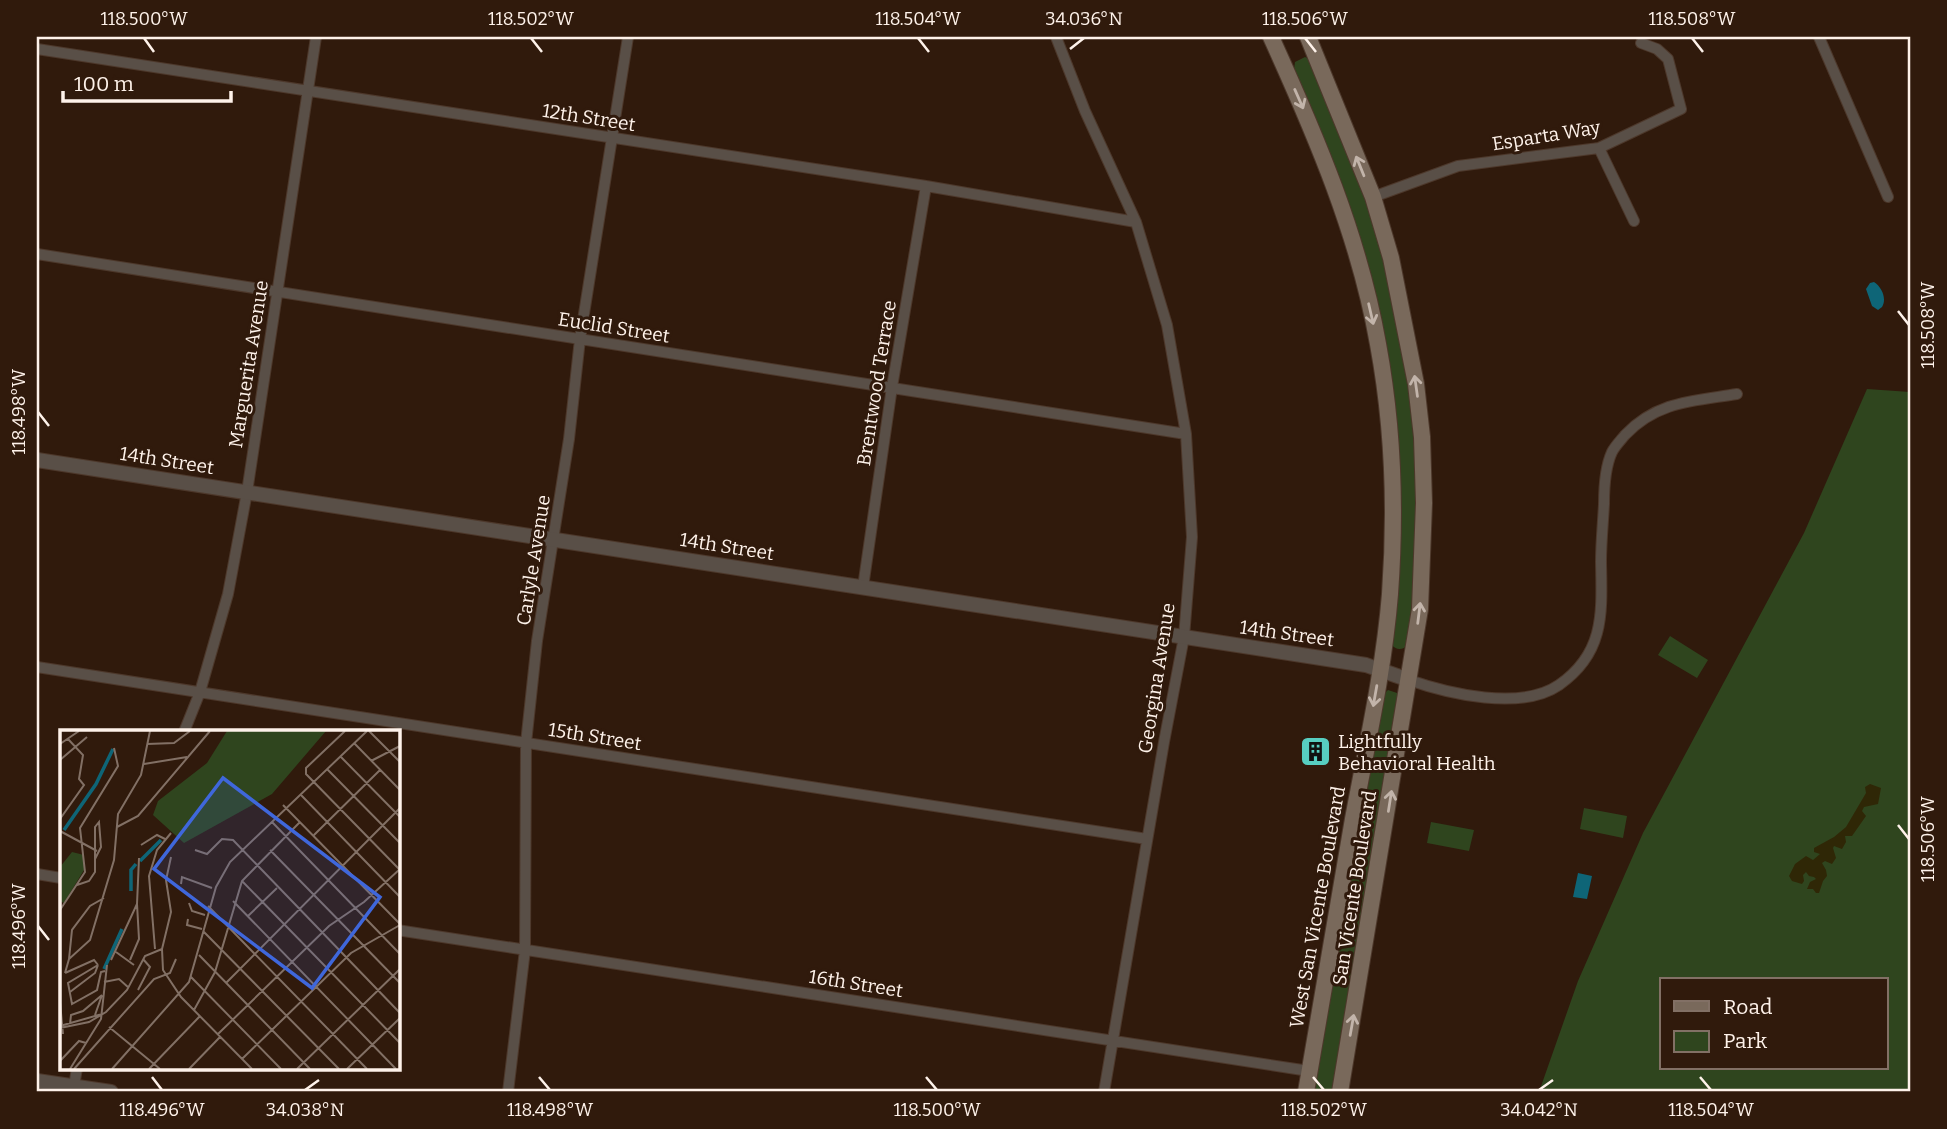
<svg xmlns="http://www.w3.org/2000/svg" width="1947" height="1129" font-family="Bitter,serif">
  <rect width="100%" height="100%" fill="#301a0c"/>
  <path fill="#2f451e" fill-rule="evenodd" d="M1305 57 1309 59 1353 160 1387 269 1406 360 1417 476 1416 575 1409 642 1404 648C1399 650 1395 649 1391 644L1399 547 1363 248 1343 186 1294 69 1295 62Z
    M1867 389 1910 392V1092H1539L1578 981 1643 833 1804 533ZM1662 980H1886V1068H1662Z
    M1670 636 1708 660 1697 678 1658 655Z
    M1388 690 1397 693 1399 696 1333 1092H1314L1381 699 1384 694Z
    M1584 808 1627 816 1623 838 1580 829Z
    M1431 822 1474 830 1469 851 1427 843Z"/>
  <path fill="#2f2706" d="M1870 784 1881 788 1878 804 1864 807 1862 811 1866 816 1852 836H1845L1846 842 1842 849 1834 846 1833 848 1836 858 1832 864 1825 861 1822 863 1826 870 1827 876 1823 881 1819 893H1816L1813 889H1807L1810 882 1816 879 1814 877 1809 876 1806 872 1803 875 1804 881 1802 884 1792 881 1789 876 1795 864 1806 856 1813 860 1820 854 1814 852V848L1834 837 1846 827 1866 793 1865 787Z"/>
  <path fill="#0e6577" d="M1874 282C1882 287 1887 299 1882 307L1878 310 1872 306 1866 289 1870 283Z
    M1578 873 1592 876 1587 899 1573 897Z"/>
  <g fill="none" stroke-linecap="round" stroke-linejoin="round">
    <defs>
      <path id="minor" d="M1056 37 1085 111 1136 222 1167 325 1186 434 1192 537 1184 637 1164 742 1104 1092
        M1819 37 1888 197
        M37 49 926 186 1136 222
        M1599 148 1634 221
        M1373 197 1458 166 1599 148 1681 109 1668 59 1657 49 1641 43
        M37 254 1186 434
        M863 587 892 387 926 186
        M37 667 1147 839
        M1409 680C1449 694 1521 711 1559 685 1605 653 1602 613 1601 562 1601 543 1603 523 1604 504 1604 487 1605 467 1612 452 1615 446 1621 440 1625 435 1657 401 1694 401 1737 394
        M184 732 200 692 228 594 247 492 316 37
        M37 874 61 878
        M397 930 1309 1071
        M73 1092 77 1068
        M508 1092 525 950 526 743 537 641 569 439 580 339 628 37"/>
      <path id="tertiary" d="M37 460 1366 665 1409 680
        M37 1081 111 1092"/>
      <path id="secondary" d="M1271 37C1316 136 1359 236 1378 344 1393 425 1396 511 1390 594 1384 669 1367 744 1353 819 1337 910 1321 1001 1306 1092
        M1308 37 1373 197 1391 258 1416 384 1422 437 1424 503 1420 609 1340 1092"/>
    </defs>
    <use href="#minor" stroke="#4d382b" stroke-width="12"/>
    <use href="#tertiary" stroke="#4d382b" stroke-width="16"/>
    <use href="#secondary" stroke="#4d382b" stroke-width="18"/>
    <use href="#minor" stroke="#594f47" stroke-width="10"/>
    <use href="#tertiary" stroke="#594f47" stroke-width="14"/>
    <use href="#secondary" stroke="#79695b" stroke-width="16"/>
  </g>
  <defs><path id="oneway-shaft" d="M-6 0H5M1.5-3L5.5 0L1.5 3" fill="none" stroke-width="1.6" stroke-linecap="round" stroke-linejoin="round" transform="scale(1.75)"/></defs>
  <g stroke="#c2b4aa">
    <use href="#oneway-shaft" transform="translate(1299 99) rotate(66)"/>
    <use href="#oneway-shaft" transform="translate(1360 166) rotate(-112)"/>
    <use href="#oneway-shaft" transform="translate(1371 314) rotate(77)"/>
    <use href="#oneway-shaft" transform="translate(1416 386) rotate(-98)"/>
    <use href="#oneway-shaft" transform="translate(1419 613) rotate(-83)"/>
    <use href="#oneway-shaft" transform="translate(1375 696) rotate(100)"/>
    <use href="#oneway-shaft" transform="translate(1390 801) rotate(-81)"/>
    <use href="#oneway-shaft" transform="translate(1352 1025) rotate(-80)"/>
  </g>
  <path fill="none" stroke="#fef2ea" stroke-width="2.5" d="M144 38 154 52M531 38 542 52M918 38 929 52M1305 38 1316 52M1692 38 1703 52M1070 49 1084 38M1898 311 1909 325M38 412 49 426M1898 825 1909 839M38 926 49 940M152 1077 162 1090M539 1077 550 1090M926 1077 937 1090M1313 1077 1324 1090M1700 1077 1711 1090M305 1090 319 1080M1539 1090 1553 1080"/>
  <defs>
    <symbol id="building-square" viewBox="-11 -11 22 22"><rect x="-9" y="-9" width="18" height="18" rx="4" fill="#57cec1" stroke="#301a0c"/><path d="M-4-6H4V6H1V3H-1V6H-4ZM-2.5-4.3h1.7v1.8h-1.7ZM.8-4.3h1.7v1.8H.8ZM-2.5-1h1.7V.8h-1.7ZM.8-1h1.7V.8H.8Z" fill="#111"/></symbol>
  </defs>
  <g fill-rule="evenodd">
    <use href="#building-square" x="1298" y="734" width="35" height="35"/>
  </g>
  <g text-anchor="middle" stroke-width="6" stroke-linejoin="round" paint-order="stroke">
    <g font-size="19" fill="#fef2ea" stroke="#301a0c">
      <text transform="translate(589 117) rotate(9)" y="7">12th Street</text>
      <text transform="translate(1546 135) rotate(-9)" y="7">Esparta Way</text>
      <text transform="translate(614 327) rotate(9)" y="7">Euclid Street</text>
      <text transform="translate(248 364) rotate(-81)" y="7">Marguerita Avenue</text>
      <text transform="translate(876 383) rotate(-81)" y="7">Brentwood Terrace</text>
      <text transform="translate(167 460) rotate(9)" y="7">14th Street</text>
      <text transform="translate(727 546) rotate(9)" y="7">14th Street</text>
      <text transform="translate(533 560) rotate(-81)" y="7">Carlyle Avenue</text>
      <text transform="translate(1287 633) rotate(8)" y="7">14th Street</text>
      <text transform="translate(1156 678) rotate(-81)" y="7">Georgina Avenue</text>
      <text transform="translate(595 736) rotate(9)" y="7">15th Street</text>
      <text transform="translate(1354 888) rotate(-81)" y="7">San Vicente Boulevard</text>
      <text transform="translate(1317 907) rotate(-80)" y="7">West San Vicente Boulevard</text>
      <text transform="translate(856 983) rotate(9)" y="7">16th Street</text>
    </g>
    <g font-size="19" fill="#fef2ea" stroke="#301a0c" text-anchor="start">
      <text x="1338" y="748">Lightfully<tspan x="1338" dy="22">Behavioral Health</tspan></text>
    </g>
  </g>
  <g transform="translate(60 730)">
    <rect width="340" height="340" fill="#301a0c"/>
    <path d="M167 1H266L212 64 124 113 93 85 98 71 147 33ZM12 122 24 125V140L4 173 0 171V137Z" fill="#2f451e"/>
    <path fill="none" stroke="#0e6577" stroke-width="3.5" d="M4 100 36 54 53 19M80 131 101 110M71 161V140L76 134M44 239 62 199"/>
    <path fill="none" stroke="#827065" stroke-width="2" d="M285 1 246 38V44L339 139M309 1 340 32M294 13 340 60M0 14 19 1M87 14 114 13 130 1M280 26 340 87M0 30 27 7M311 31 340 16M84 34 127 27M267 39 340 113M241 65 340 167M223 75 340 194M0 89 24 55 19 49 23 25 8 9M212 92 340 224M57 97 78 86 150 1M0 101 37 121M254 105 320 40M81 115 97 105 105 109M135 120 147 124 162 109 173 110 340 283M210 120 340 253M111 127 106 150 111 182 102 219 103 240 121 267 192 339M182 151 340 313M121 154 122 147 152 158M17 155 29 151 35 142V97L39 92 41 117 35 129M173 171 336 339M129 173 132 181 145 185M148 176 307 339M0 180 25 142 20 98 58 36 54 18M188 186 217 158M128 189 127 195 142 199M144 202 279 339M95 219 89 146 97 120 111 103M56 222 74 235M139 225 250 339M9 229 12 200 30 176 44 168M51 230 77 174 79 128M70 230 79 209 77 174M38 235 8 253 12 274 37 260 41 242 45 241M5 243 9 229 30 210 54 130 58 84 81 45 90 1M5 243 34 230 38 235M131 247 221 339M44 252 59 249 69 258M166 253 340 78M78 260 90 237 83 229M10 262 35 243 38 235M0 272 3 304M134 280 155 242 182 151 240 92M35 285 42 265M10 294 11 285 23 281 42 265M0 296 42 284M49 297 100 339M0 298 29 292 46 282 67 260 85 226 102 219M158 304 269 196 304 172 340 139M182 329 291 223 340 195M0 331 19 311 26 313M10 339 41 289 47 235M14 339 94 249 110 243 116 229M52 339 129 252 156 157 170 132 307 1M89 339 140 286M129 339 160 307M237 339 340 239M287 339 340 288"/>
    <path fill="#3f67db" fill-opacity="0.15" stroke="#3f67db" stroke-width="3.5" d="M163 48 320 167 252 258 94 139Z"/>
    <rect width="340" height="340" fill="none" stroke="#fef2ea" stroke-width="3.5"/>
  </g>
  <rect width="1947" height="1129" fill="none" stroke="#301a0c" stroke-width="77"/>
  <rect x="1660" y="978" width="228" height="91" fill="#301a0c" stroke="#827065" stroke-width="2"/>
  <rect x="1674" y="1001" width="35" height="10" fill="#79695b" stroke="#827065" stroke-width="2"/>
  <text x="1723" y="1014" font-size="21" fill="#fef2ea">Road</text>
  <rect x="1674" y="1031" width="35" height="21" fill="#2f451e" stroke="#827065" stroke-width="2"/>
  <text x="1723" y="1048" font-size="21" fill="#fef2ea">Park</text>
  <path d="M63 91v10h168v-10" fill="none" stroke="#fef2ea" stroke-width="3.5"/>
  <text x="74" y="91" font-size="21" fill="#fef2ea" stroke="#301a0c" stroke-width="5" paint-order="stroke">100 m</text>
  <rect x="38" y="38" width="1871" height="1052" fill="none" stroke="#fef2ea" stroke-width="2.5"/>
  <g font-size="18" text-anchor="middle" fill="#fef2ea">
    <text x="144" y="25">118.500°W</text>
    <text x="531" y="25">118.502°W</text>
    <text x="918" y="25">118.504°W</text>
    <text x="1084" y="25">34.036°N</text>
    <text x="1305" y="25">118.506°W</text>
    <text x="1692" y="25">118.508°W</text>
    <text transform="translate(1928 325) rotate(-90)" y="6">118.508°W</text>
    <text transform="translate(19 412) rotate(-90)" y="6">118.498°W</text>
    <text transform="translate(1928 839) rotate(-90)" y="6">118.506°W</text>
    <text transform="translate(19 926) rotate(-90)" y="6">118.496°W</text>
    <text x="162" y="1116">118.496°W</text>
    <text x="305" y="1116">34.038°N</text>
    <text x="550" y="1116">118.498°W</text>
    <text x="937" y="1116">118.500°W</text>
    <text x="1324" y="1116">118.502°W</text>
    <text x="1539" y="1116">34.042°N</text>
    <text x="1711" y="1116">118.504°W</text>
  </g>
</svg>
